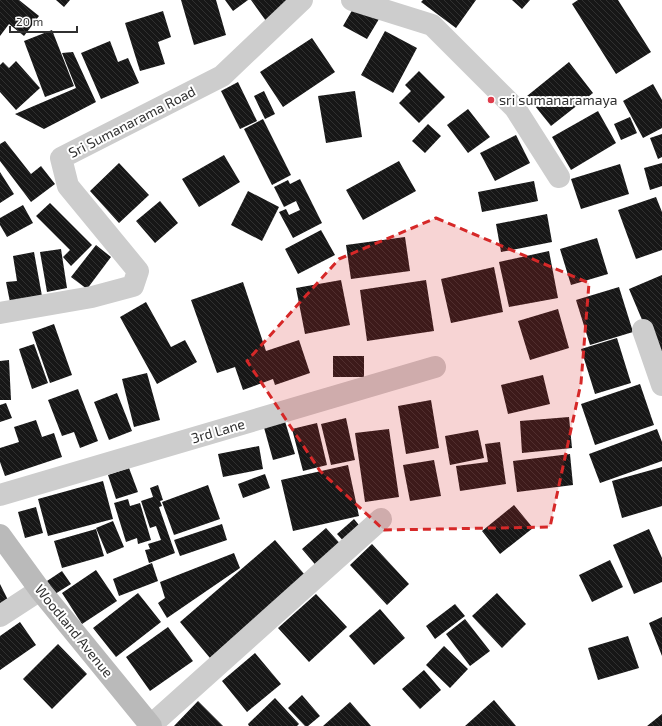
<svg xmlns="http://www.w3.org/2000/svg" width="662" height="726" font-family="'Exo 2',sans-serif">
  <defs>
    <pattern id="building-back-hatch" width="6" height="6" patternUnits="userSpaceOnUse"><rect width="6" height="6" fill="#171717"/><path d="M-1 5l2 2M0 0l6 6M5-1l2 2" fill="none" stroke="#303030"/></pattern>
  </defs>
  <rect width="100%" height="100%" fill="#fff"/>
  <path fill="url(#building-back-hatch)" d="M0 0H19L39 16 24 36 9 24 0 36Z
    M56 0H70L64 7Z
    M181 0H216L226 35 194 45Z
    M225 0H248L233 11Z
    M251 0H292L266 21Z
    M358 0 382 14 367 39 343 26Z
    M423 0H476L456 28 421 2Z
    M512 0H530L522 9Z
    M578 0H618L651 52 616 74 572 4Z
    M163 11 171 37 158 42 165 64 140 71 125 23Z
    M52 30 74 86 45 97 24 41Z
    M385 31 417 48 393 93 361 75Z
    M312 38 335 72 283 107 260 72Z
    M110 41 118 62 128 58 139 83 101 99 81 53Z
    M73 52 96 102 44 129 15 114 76 88 62 53Z
    M16 61 40 88 16 110 0 92V65L3 62 9 68Z
    M569 62 593 93 551 126 527 96Z
    M419 71 445 97 419 123 399 103 411 91 405 85Z
    M238 82 257 121 240 129 221 91Z
    M653 84 662 100V128L643 138 623 101Z
    M264 91 275 114 265 119 254 96Z
    M355 91 362 137 326 143 318 96Z
    M468 109 490 137 468 153 447 125Z
    M598 111 616 143 571 170 552 137Z
    M630 117 637 133 621 140 614 124Z
    M263 119 291 175 272 185 244 129Z
    M428 124 441 136 425 153 412 141Z
    M662 134V157L658 159 650 138Z
    M516 135 530 163 495 181 480 153Z
    M5 141 31 174 41 166 55 184 31 202 0 161V144Z
    M224 155 240 182 199 207 182 179Z
    M399 161 416 191 363 220 346 190Z
    M119 163 149 195 119 223 90 191Z
    M662 163V186L650 190 644 168Z
    M620 164 629 194 581 209 571 179Z
    M0 172 14 194 0 203Z
    M300 179 322 223 293 238 279 212 286 209 289 215 300 210 296 201 284 207 274 187 288 180 290 184Z
    M534 181 538 201 482 212 478 192Z
    M248 191 279 207 262 241 231 225Z
    M656 197 662 212V250L636 259 618 210Z
    M160 201 178 223 155 243 136 221Z
    M50 203 92 245 71 266 63 257 70 250 36 216Z
    M23 205 33 223 7 237 0 225V218Z
    M547 214 552 242 501 252 496 224Z
    M321 230 335 255 298 274 285 249Z
    M405 237 410 271 351 279 346 245Z
    M597 238 608 274 571 285 560 249Z
    M96 245 111 257 87 289 71 277Z
    M61 249 67 288 47 292 40 252Z
    M549 251 558 298 509 307 499 262Z
    M34 252 42 296 10 302 6 282 17 281 13 256Z
    M494 267 503 312 451 323 441 279Z
    M662 275V367L629 289Z
    M341 280 350 325 305 334 296 288Z
    M426 280 434 331 367 341 360 290Z
    M243 282 266 351 299 340 310 373 275 385 273 379 243 390 235 367 217 373 191 300Z
    M619 287 633 332 590 345 576 300Z
    M146 302 171 347 185 340 197 362 157 384 120 317Z
    M558 309 569 348 530 360 518 321Z
    M54 324 72 375 50 383 32 332Z
    M617 338 631 383 595 394 581 349Z
    M34 344 48 383 32 389 19 349Z
    M333 356H364V377H333Z
    M9 360 11 400H0V361Z
    M147 373 160 420 134 427 122 379Z
    M543 375 550 404 508 414 501 385Z
    M640 384 654 425 595 445 581 404Z
    M78 389 98 441 80 448 74 432 62 436 48 400Z
    M117 393 132 431 109 440 94 402Z
    M431 400 439 448 406 454 398 406Z
    M6 403 12 418 0 422V405Z
    M569 417 572 448 522 453 520 421Z
    M284 418 295 454 273 460 263 424Z
    M346 418 355 460 331 465 321 424Z
    M36 420 42 437 54 433 62 457 5 476 0 462V448L19 442 14 427Z
    M317 423 327 465 303 471 292 429Z
    M389 429 399 497 365 502 355 433Z
    M657 429 662 442V461L600 483 589 454Z
    M478 430 484 458 450 465 445 436Z
    M500 442 506 484 460 491 456 466 488 462 485 444Z
    M259 446 263 469 223 477 218 454Z
    M570 454 573 485 517 492 513 461Z
    M434 460 441 496 410 501 403 465Z
    M348 465 359 516 293 531 281 480Z
    M662 467V506L622 518 612 481Z
    M129 468 138 492 116 499 108 475Z
    M265 474 270 488 243 498 238 484Z
    M103 481 113 519 48 536 38 499Z
    M158 485 163 500 160 501 162 506 159 507 175 553 149 563 145 550 150 549 148 544 161 540 156 526 150 528 141 501 153 497 150 488Z
    M208 485 220 519 174 535 162 502Z
    M128 499 130 506 140 503 151 540 138 544 137 538 126 542 114 503Z
    M514 505 533 528 500 554 482 531Z
    M36 507 43 533 25 538 18 512Z
    M354 519 363 530 347 545 337 534Z
    M113 521 124 547 107 554 96 528Z
    M222 524 227 540 180 556 174 540Z
    M326 528 344 548 319 569 302 549Z
    M96 529 104 556 62 568 54 541Z
    M649 529 662 558V582L634 594 613 545Z
    M275 540 305 575 210 658 180 622Z
    M372 544 409 584 387 605 350 565Z
    M234 553 240 568 167 618 158 603 165 598 160 582Z
    M610 560 623 587 592 602 579 575Z
    M152 563 158 581 119 596 113 579Z
    M96 570 117 601 82 624 62 593Z
    M62 571 71 584 55 594 47 581Z
    M0 584 8 600 0 604Z
    M138 593 161 622 116 657 93 628Z
    M497 593 526 624 502 648 472 616Z
    M316 594 347 627 309 662 278 628Z
    M455 604 465 616 435 639 426 626Z
    M380 609 405 638 374 665 349 636Z
    M662 617V656L649 623Z
    M465 619 490 651 470 666 446 634Z
    M20 622 36 645 0 670V636Z
    M168 627 193 661 150 691 126 657Z
    M628 636 639 668 598 680 588 648Z
    M58 644 87 674 52 709 23 679Z
    M444 646 468 669 450 688 426 665Z
    M255 653 281 684 247 712 222 681Z
    M424 670 441 690 420 709 402 689Z
    M302 695 320 716 308 726H305L288 708Z
    M275 698 299 724 297 726H249L248 724Z
    M494 700 516 726H465Z
    M198 701 223 726H174Z
    M350 702 371 726H323Z
    M662 714V726H647Z"/>
  <g fill="none" stroke-linecap="round" stroke-linejoin="round">
    <path stroke="#cdcdcd" stroke-width="22" d="M352 0 432 25 515 108 559 177
      M0 313 92 297 133 286 138 271 68 186 61 158 222 76 302 0
      M643 330 662 385
      M0 495 435 367
      M0 616 40 590
      M150 726 381 519"/>
    <path stroke="#bababa" stroke-width="22" d="M0 535 40 590 151 726"/>
  </g>
  <path fill="#d62828" fill-opacity="0.2" stroke="#d62828" stroke-width="3" stroke-dasharray="8 5" stroke-linejoin="round" d="M436 218 589 283 581 383 550 527 384 530 320 471 247 361 339 259Z"/>
  <circle fill="#de3b4a" stroke="#fff" stroke-width="1.5" cx="491" cy="100" r="4"/>
  <g text-anchor="middle" stroke-width="4" stroke-linejoin="round" paint-order="stroke">
    <g font-size="14" fill="#303030" stroke="#fff" text-anchor="start">
      <text x="499" y="105">sri sumanaramaya</text>
    </g>
    <g font-size="14" fill="#303030" stroke="#fff">
      <text transform="translate(132 122) rotate(-27)" y="5">Sri Sumanarama Road</text>
      <text transform="translate(218 431) rotate(-16)" y="5">3rd Lane</text>
      <text transform="translate(74 631) rotate(51)" y="5">Woodland Avenue</text>
    </g>
  </g>
  <path d="M10 26v6h67v-6" fill="none" stroke="#303030" stroke-width="2"/>
  <text x="16" y="26" font-size="12" fill="#303030" stroke="#ffffff" stroke-width="3" paint-order="stroke">20 m</text>
</svg>
